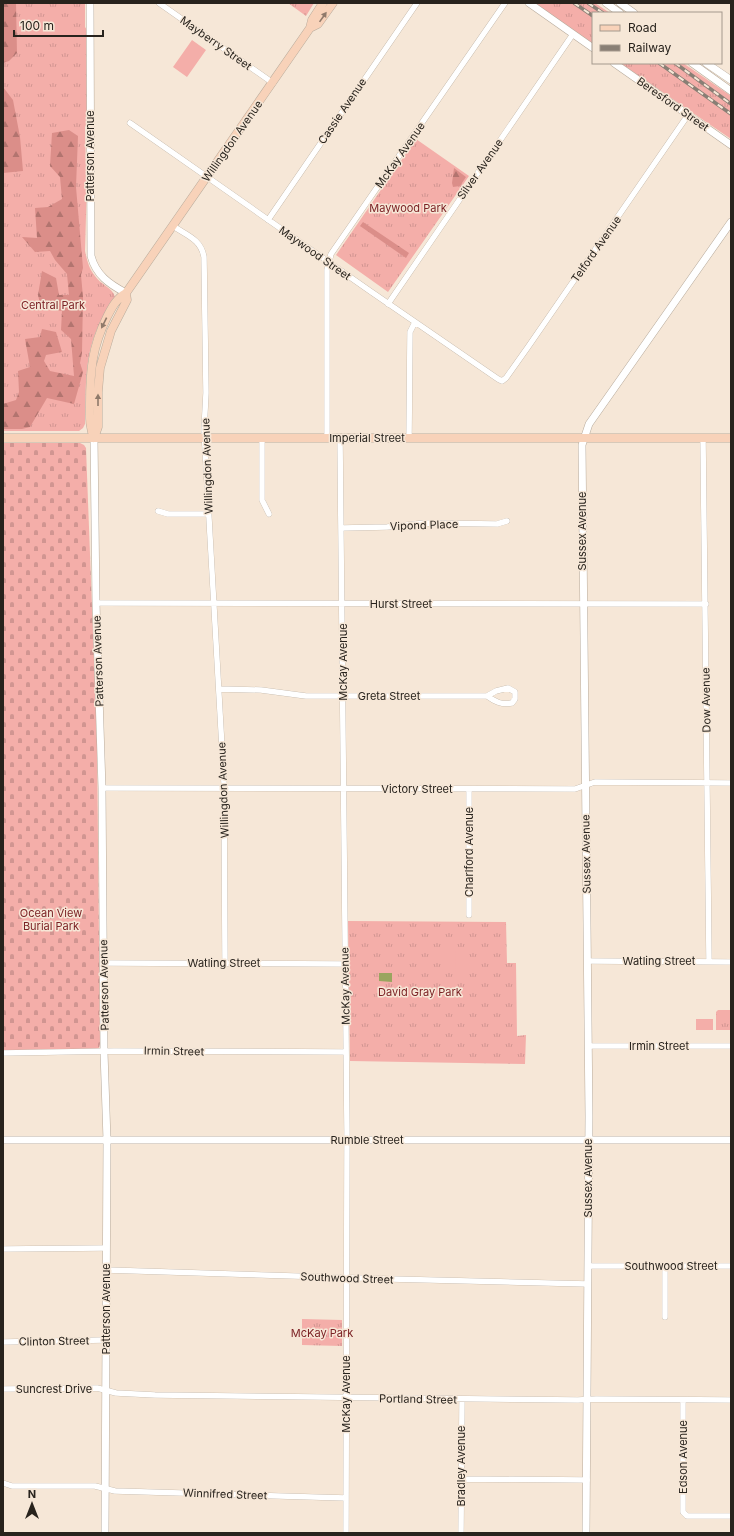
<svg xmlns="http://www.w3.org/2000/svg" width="734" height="1536" font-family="Inter,sans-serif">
  <defs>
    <pattern id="grass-tufts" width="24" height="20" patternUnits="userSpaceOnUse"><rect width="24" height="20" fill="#f4aea9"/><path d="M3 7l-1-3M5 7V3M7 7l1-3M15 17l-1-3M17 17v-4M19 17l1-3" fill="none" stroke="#d19591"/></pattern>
    <pattern id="forest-firs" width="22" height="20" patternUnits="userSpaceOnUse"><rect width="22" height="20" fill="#db8e89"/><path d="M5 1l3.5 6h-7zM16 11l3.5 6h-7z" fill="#b2746f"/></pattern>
    <pattern id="cemetery-stones" width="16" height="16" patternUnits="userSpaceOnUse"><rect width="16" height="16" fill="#f4aea9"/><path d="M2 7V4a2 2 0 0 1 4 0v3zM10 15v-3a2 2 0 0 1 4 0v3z" fill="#d19591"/></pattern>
  </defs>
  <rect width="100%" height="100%" fill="#f6e7d7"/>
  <path fill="url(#grass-tufts)" d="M3 3H85V27L87 30V124L85 127 86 177 87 181 85 251C87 260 89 269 95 276 100 284 113 288 115 297 109 308 102 318 97 329 84 359 86 392 85 424L83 428 79 431H3Z
    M288 3H314L306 16Z
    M534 3H595L610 13H593V45Z
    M620 63H683L731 96V139Z
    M416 139 469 176 388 292 336 255Z
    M348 921 506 922 507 963H516L517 1036 526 1035 525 1064 350 1061Z
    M718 1010H731V1030H716V1012Z
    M302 1319 342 1320V1346L302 1345Z"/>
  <path fill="url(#forest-firs)" d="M3 3H16L17 53 9 61 3 63Z
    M3 87 13 100 20 137 23 171 3 173Z
    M69 130 78 136 76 187 83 268 81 275 83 297 82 353 80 363 83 372 74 404 47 398 30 427 22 429H3V404L16 400 19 392 18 371 30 367 25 339 40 337 42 329 56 332 62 352 46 355 44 361 50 371 74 376 71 339 61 330 62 311 41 308 38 295 42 271 56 278 59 295H69L67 274 55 260 50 251 35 252 22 237 37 238 35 208 48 207 62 199 60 177 50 166 52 133Z
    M454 168 466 177 460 186 453 187 452 183Z
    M363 222 409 253 406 258 360 226Z"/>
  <path fill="url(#cemetery-stones)" d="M3 443H80L84 445 86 448 97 740 100 1044 99 1048 94 1050H3Z"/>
  <path fill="#f4aea9" d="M24 22H34V43H24Z
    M36 22H46V43H36Z
    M49 22H59V43H49Z
    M61 22H71V43H61Z
    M192 40 206 50 187 77 173 67Z
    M443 951H453V972H443Z
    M456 951H465V972H455Z
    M696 1019H713V1030H696Z"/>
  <path fill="#9aa55f" d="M392 973V982L379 981V973Z"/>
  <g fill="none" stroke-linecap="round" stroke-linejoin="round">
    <defs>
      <path id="minor" d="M159 3 273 83
        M130 123 370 291 498 379 502 381 506 378 528 347 688 115
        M268 220 417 3
        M173 226C186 235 201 239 204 257L206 393 204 430 224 783 225 963
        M388 304 573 34
        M262 438V500L269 514
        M327 438V270L331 254 505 3
        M340 438 347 1132 346 1533
        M409 438 410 332 415 322
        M703 438 709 961
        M158 511 168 514H208
        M342 528 387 527 425 523 497 524 507 521
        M96 603 706 604
        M219 689 261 690 306 696H487C496 702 501 705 512 703L515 699V692L508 688 496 691 487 696
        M102 788 575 789 595 782 731 783
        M469 789V915
        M587 961 731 962
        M104 963 345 964
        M588 1046H731
        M3 1053 114 1051 346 1052
        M3 1249 106 1248
        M588 1266H731
        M106 1270 390 1279 588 1284
        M665 1317V1266
        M3 1342 105 1340
        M3 1389 97 1388 116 1393 155 1395 578 1400 596 1399 731 1400
        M683 1400V1512L687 1516H731
        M461 1479 587 1480
        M3 1483 12 1486H95L115 1491 346 1498
        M461 1533 462 1400"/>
      <path id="tertiary" d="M90 3 91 256C96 275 109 284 126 293
        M529 3 593 48
        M606 3 620 13
        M620 3 634 13
        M614 63 731 145
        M692 63 731 91
        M706 63 731 80
        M94 438 96 603 102 788 104 1052 107 1140 105 1533
        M3 1140H731
        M586 1533 589 1116 582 445 589 424 731 222"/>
      <path id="secondary" d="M310 28 318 24 333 3
        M3 438H731
        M94 438C89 426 90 416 90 404 90 371 92 347 107 317 112 307 117 298 126 293L310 28 312 20 323 3
        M94 438 98 427V392L100 368 111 331 127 300 126 293"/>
    </defs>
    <use href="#minor" stroke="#b8ab9c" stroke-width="6"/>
    <use href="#tertiary" stroke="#b8ab9c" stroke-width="8"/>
    <use href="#secondary" stroke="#b8ab9c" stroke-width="9"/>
    <use href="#minor" stroke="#fff" stroke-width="5.5"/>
    <use href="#tertiary" stroke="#fff" stroke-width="7"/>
    <use href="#secondary" stroke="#f8d2b9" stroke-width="8"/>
    <defs>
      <path id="rail" d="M574 3 593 16
        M588 3 603 13
        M659 63 731 114
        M675 63 731 104"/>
    </defs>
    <use href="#rail" stroke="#897f75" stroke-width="3.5"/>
    <use href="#rail" stroke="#f6e7d7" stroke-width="2" stroke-dasharray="6" stroke-linecap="butt"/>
  </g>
  <defs><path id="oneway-solid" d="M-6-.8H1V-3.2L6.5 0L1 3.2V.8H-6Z"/></defs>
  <g fill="#907a6b">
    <use href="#oneway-solid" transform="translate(323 17) rotate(-55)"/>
    <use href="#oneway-solid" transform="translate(104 323) rotate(116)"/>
    <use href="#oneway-solid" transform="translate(98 400) rotate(-90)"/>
  </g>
  <g text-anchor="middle" stroke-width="3" stroke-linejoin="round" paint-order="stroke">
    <g font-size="11" fill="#28231d" stroke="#f6e7d7">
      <text transform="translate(216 43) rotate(35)" y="4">Mayberry Street</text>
      <text transform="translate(673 104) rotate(35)" y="4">Beresford Street</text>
      <text transform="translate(342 111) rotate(-56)" y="4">Cassie Avenue</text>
      <text transform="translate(232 141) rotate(-55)" y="4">Willingdon Avenue</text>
      <text transform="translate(400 155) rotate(-55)" y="4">McKay Avenue</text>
      <text transform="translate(90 156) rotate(-90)" y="4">Patterson Avenue</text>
      <text transform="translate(480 169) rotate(-55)" y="4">Silver Avenue</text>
      <text transform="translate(596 249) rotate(-55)" y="4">Telford Avenue</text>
      <text transform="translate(315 253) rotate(35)" y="4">Maywood Street</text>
      <text x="367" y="442">Imperial Street</text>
      <text transform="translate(207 466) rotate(-92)" y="4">Willingdon Avenue</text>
      <text transform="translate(424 525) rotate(-2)" y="4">Vipond Place</text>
      <text transform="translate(582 531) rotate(-90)" y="4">Sussex Avenue</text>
      <text x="401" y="608">Hurst Street</text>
      <text transform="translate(98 661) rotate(-92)" y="4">Patterson Avenue</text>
      <text transform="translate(343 662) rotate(-90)" y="4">McKay Avenue</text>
      <text x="389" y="700">Greta Street</text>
      <text transform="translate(706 700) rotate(-91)" y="4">Dow Avenue</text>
      <text x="417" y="793">Victory Street</text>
      <text transform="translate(223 790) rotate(-92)" y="4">Willingdon Avenue</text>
      <text transform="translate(469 852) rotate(-90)" y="4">Charlford Avenue</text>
      <text transform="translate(586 854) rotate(-91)" y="4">Sussex Avenue</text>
      <text x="659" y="965">Watling Street</text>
      <text x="224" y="967">Watling Street</text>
      <text transform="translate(104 985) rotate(-91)" y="4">Patterson Avenue</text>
      <text transform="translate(345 986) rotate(-91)" y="4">McKay Avenue</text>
      <text x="659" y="1050">Irmin Street</text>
      <text transform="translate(174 1051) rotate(1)" y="4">Irmin Street</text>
      <text x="367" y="1144">Rumble Street</text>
      <text transform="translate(588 1178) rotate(-90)" y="4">Sussex Avenue</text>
      <text x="671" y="1270">Southwood Street</text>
      <text transform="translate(347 1278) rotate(2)" y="4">Southwood Street</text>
      <text transform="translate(106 1309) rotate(-90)" y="4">Patterson Avenue</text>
      <text transform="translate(54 1341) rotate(-1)" y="4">Clinton Street</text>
      <text x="54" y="1393">Suncrest Drive</text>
      <text transform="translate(346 1394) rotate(-90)" y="4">McKay Avenue</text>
      <text transform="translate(418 1399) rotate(1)" y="4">Portland Street</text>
      <text transform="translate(683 1457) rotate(-90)" y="4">Edson Avenue</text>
      <text transform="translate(461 1466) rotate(-90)" y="4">Bradley Avenue</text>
      <text transform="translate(225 1494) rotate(2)" y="4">Winnifred Street</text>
    </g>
    <g font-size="11" fill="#7c2225" stroke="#f6e7d7">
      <text x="408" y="212">Maywood Park</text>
      <text x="53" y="309">Central Park</text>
      <text x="51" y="917">Ocean View<tspan x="51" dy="13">Burial Park</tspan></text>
      <text x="420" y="996">David Gray Park</text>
      <text x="322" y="1337">McKay Park</text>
    </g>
  </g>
  <rect width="734" height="1536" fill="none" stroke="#28231d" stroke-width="8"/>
  <rect x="592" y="12" width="130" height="52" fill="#f6e7d7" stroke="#a4998d"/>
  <rect x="600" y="25" width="20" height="6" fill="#f8d2b9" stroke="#a4998d"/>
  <text x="628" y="32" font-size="12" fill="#28231d">Road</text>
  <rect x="600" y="45" width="20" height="6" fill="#897f75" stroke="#a4998d"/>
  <text x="628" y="52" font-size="12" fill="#28231d">Railway</text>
  <g transform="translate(32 1504)" stroke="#f6e7d7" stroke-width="3" paint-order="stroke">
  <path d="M0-3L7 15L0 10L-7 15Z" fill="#28231d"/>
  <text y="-6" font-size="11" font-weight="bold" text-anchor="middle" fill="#28231d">N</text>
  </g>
  <path d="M14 30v6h89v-6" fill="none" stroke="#28231d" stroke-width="2"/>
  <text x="20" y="30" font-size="12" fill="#28231d" stroke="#f6e7d7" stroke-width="3" paint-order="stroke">100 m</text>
</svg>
